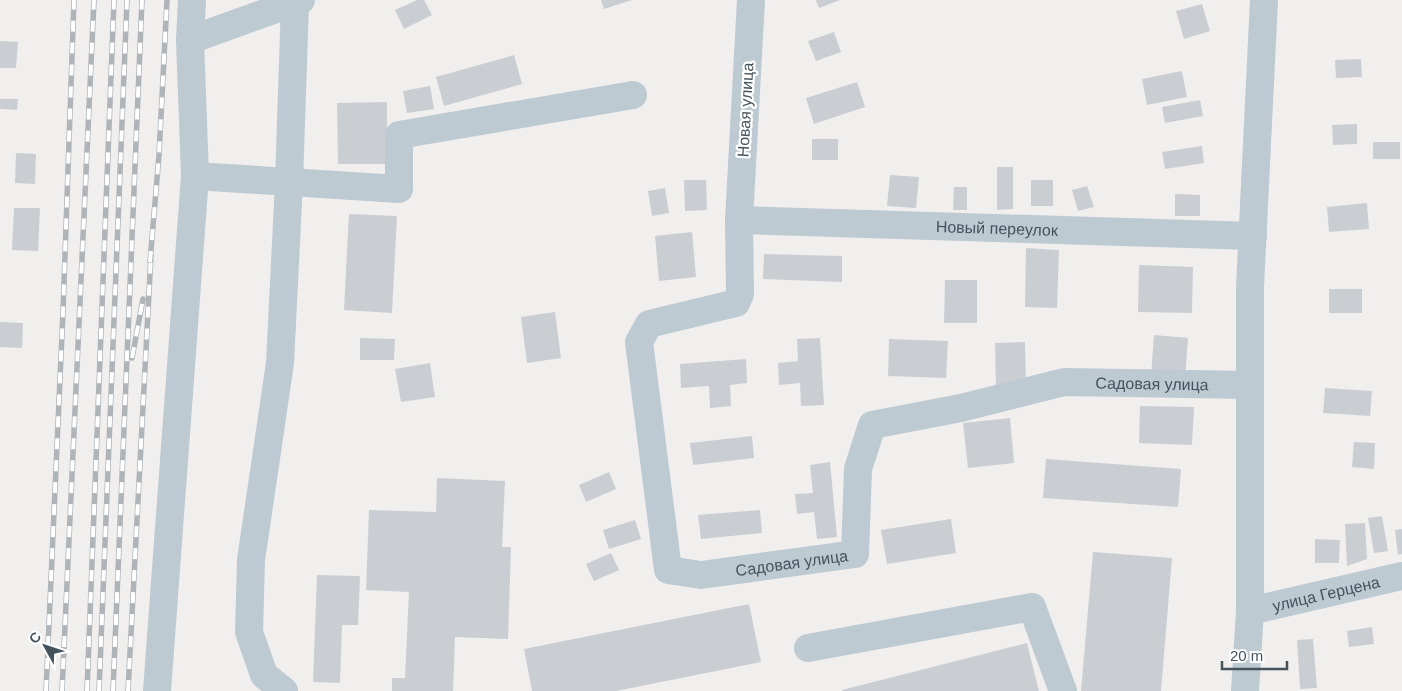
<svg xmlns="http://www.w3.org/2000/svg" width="1402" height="691" font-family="Arial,sans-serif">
  <rect width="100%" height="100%" fill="#f1eeee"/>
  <path fill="#caced3" d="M417 0H424L432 15 404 29 395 10Z
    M601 0H632L604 9Z
    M816 0H840L819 8Z
    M1202 4 1210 31 1184 39 1176 11Z
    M834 32 841 52 816 61 808 41Z
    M0 41 18 42 16 68H0Z
    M514 55 522 84 444 106 436 77Z
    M1361 59 1362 77 1336 78 1335 60Z
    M1182 71 1187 97 1147 105 1142 79Z
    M857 82 865 107 814 124 806 98Z
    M430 86 434 109 407 113 403 91Z
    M0 99H18L17 110 0 109Z
    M1200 100 1203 116 1165 123 1162 107Z
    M387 102V164H338L337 103Z
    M1357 124V144L1333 145 1332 125Z
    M812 139H838V160H812Z
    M1373 142H1400V159H1373Z
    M1202 146 1204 163 1165 169 1162 152Z
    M16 153 36 154 35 184 15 183Z
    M997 167H1013V209L997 210Z
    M890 175 919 177 916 208 887 206Z
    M684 180H706L707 210 685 211Z
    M1031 180H1053V206H1031Z
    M1087 186 1094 207 1078 211 1072 190Z
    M954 187H967V210H953Z
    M665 188 669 213 652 216 648 191Z
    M1175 194 1200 195V216H1175Z
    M1367 203 1369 229 1329 232 1327 207Z
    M14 208H40L38 251 12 250Z
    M349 214 397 216 392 313 344 310Z
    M692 232 696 277 659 281 655 236Z
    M1026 248 1059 250 1057 308 1025 307Z
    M764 254 842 256V282L763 279Z
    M1139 265 1193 267 1192 313 1138 312Z
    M945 280H977V323H944Z
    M1329 289H1362V313H1329Z
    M555 312 561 358 527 363 521 317Z
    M0 322 23 323 22 348 0 347Z
    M1154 335 1188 338 1185 379 1151 377Z
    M360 338 395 339 394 360H360Z
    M820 338 824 405 801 406 800 383 779 385 778 363 798 361 797 339Z
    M889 339 948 341 946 378 888 376Z
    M1025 342 1026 384 996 386 995 343Z
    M746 359 747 383 730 385 731 406 710 408 709 386 681 388 680 364Z
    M430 363 435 397 401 402 395 369Z
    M1325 388 1372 391 1370 416 1323 413Z
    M1140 406 1194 407 1192 445 1139 443Z
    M1010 418 1014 463 968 468 963 423Z
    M752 436 754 458 693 465 690 443Z
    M1354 442 1375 443 1374 469 1352 467Z
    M1046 459 1181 469 1178 507 1043 498Z
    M830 462 837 537 817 539 814 512 797 514 795 494 813 493 810 465Z
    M609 472 616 489 586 502 579 485Z
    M437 478 505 481 502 547H511L508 639 455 637 453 691H392V678H405L409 592 366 590 369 510 436 512Z
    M760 510 762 533 701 539 698 515Z
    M1382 516 1388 551 1374 553 1368 518Z
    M951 519 956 553 887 564 881 530Z
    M635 520 641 539 609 549 603 530Z
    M1365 523 1367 559 1347 566 1345 524Z
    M1402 529V554L1398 555 1395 530Z
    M1315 539 1340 540 1339 563H1315Z
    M1093 552 1172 558 1161 691H1081Z
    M611 553 619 570 594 581 586 564Z
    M317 575 360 576 358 625H342L340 683 313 682Z
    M749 604 761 662 616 691H532L524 649Z
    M1372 627 1374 644 1349 647 1347 631Z
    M1313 639 1317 688 1300 689 1297 640Z
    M1027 643 1039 691H842V690Z"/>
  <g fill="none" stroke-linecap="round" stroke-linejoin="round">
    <g stroke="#bdcad2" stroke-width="28">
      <path id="s1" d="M751 0 739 220 740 294 736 303 649 324 639 342 668 570 701 575 855 554 858 469 872 425 961 408 1064 382 1250 385"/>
      <path d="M190 40 301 0"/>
      <path d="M195 176 399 189V135L633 95"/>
      <path id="s2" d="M739 220 1253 236"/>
      <path id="s3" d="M1250 611 1402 576"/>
      <path d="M808 648 1032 607 1063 691"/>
      <path d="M157 691 195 176 190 40 192 0"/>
      <path d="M284 691 264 675 249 632 251 560 280 363 289 183 295 2"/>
      <path d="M1245 691 1250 611V287L1264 0"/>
    </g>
    <defs>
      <path id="rail" d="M150 262 159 155 167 0
        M132 358 143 299
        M46 691 63 312 74 0
        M62 691 94 0
        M87 691 114 0
        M99 691 127 0
        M113 691 142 0
        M128 691 151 255"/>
    </defs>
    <use href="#rail" stroke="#afb4b9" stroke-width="5.5"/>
    <use href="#rail" stroke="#fff" stroke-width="4" stroke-dasharray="11" stroke-linecap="butt"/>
  </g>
  <g text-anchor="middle" stroke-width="4.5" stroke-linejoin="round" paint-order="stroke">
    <g font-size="16" fill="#45535d" stroke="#fff">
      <text transform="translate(745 110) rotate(-87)" y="6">Новая улица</text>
      <text dy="6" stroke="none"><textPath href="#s2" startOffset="258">Новый переулок</textPath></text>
      <text dy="6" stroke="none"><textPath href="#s1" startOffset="1249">Садовая улица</textPath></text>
      <text dy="6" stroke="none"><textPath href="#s1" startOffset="769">Садовая улица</textPath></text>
      <text dy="6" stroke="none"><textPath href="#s3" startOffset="78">улица Герцена</textPath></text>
    </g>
  </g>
  <g transform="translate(45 646) rotate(310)" stroke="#ffffff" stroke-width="4" paint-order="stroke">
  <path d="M0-4L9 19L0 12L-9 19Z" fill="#45535d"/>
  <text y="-8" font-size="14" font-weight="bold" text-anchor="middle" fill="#45535d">С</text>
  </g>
  <path d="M1222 661v8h65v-8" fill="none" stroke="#45535d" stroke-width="2.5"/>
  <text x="1230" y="661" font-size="15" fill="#45535d" stroke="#ffffff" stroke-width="4" paint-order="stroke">20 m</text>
</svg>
